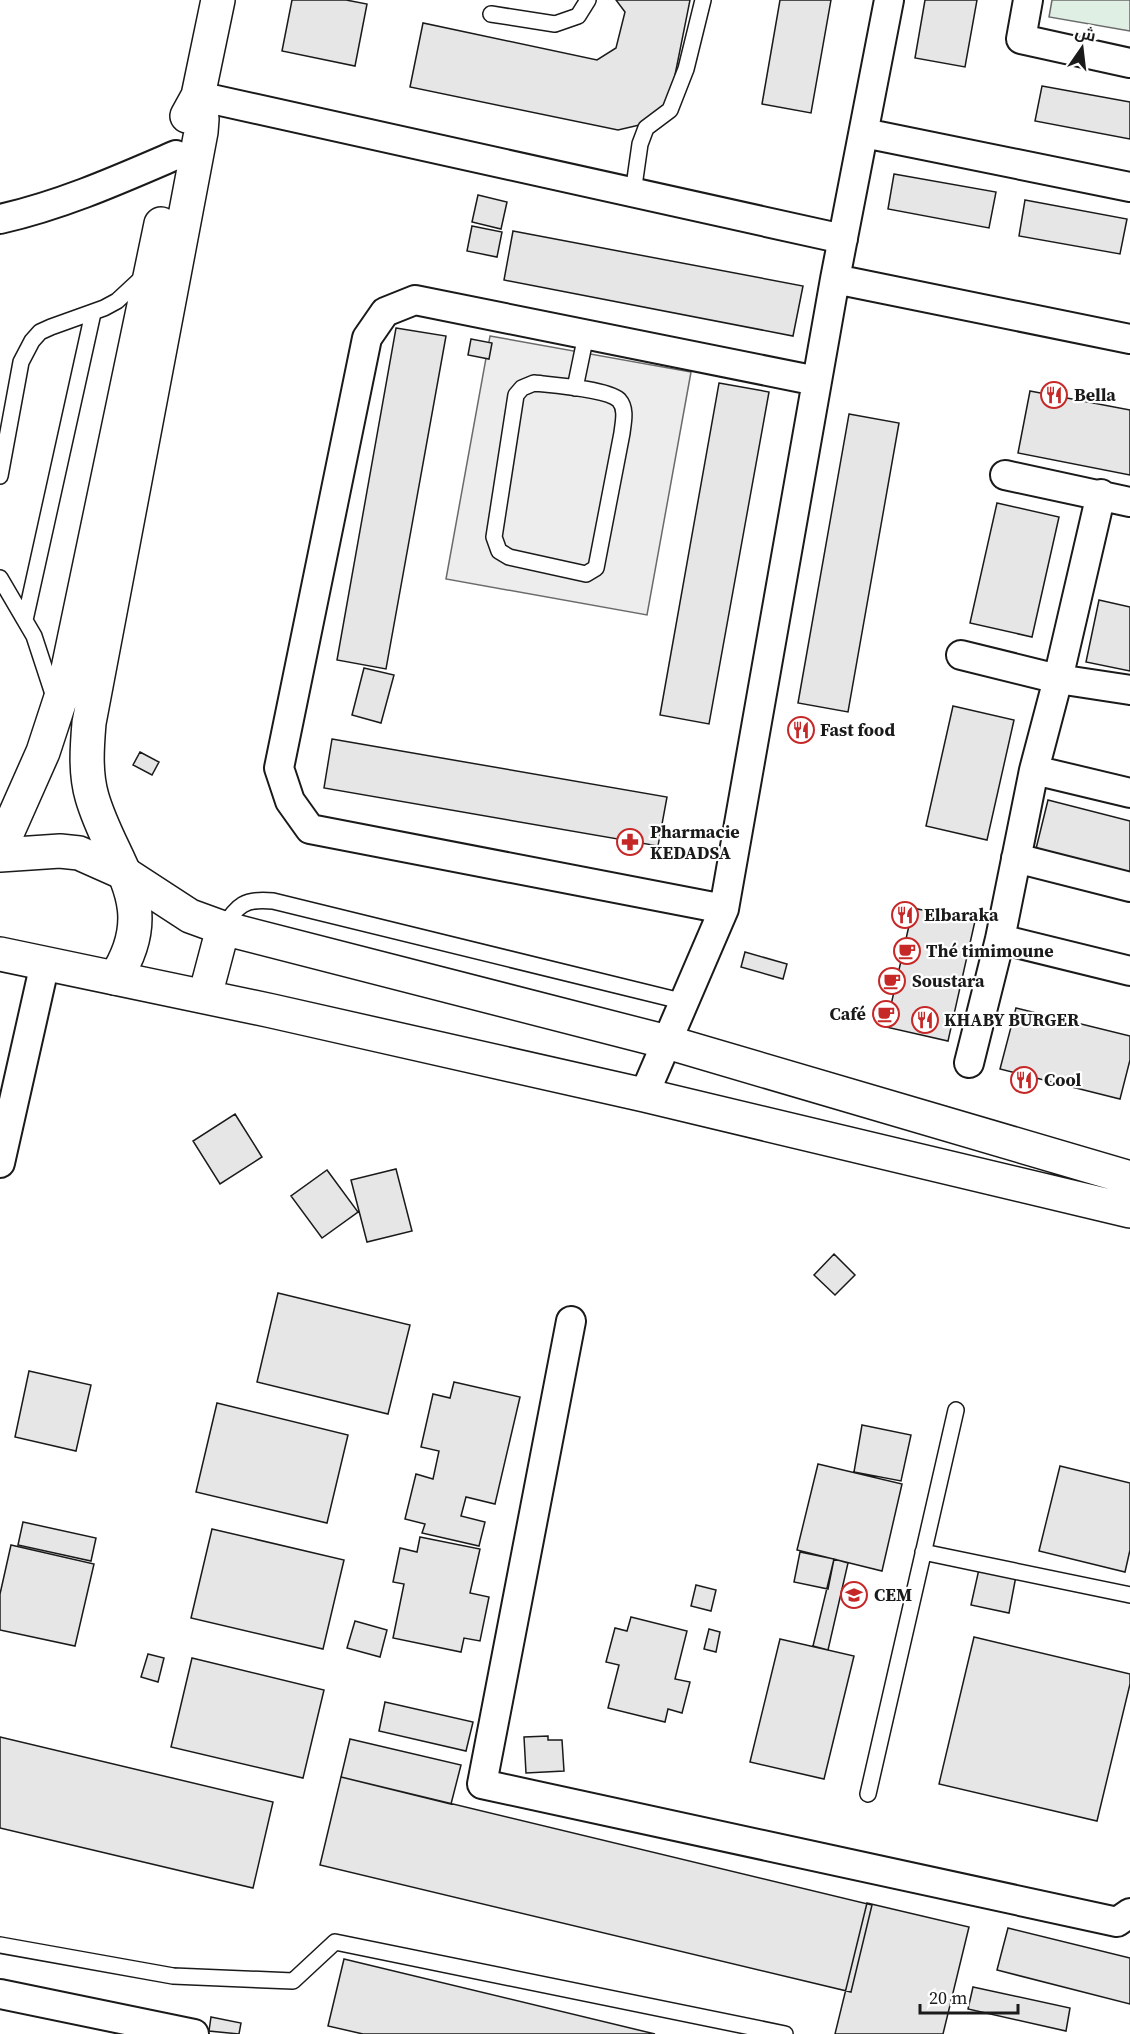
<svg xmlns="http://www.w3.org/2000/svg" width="1130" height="2034" font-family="'Source Serif 4',Cairo,serif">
  <rect width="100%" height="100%" fill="#fff"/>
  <path fill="#e0efe3" stroke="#6a6a6a" stroke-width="1.5" d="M1052 0H1130V31L1049 17Z"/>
  <path fill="#ededed" stroke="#6a6a6a" stroke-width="1.5" d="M490 336 691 372 647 615 446 579Z"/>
  <path fill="#e6e6e6" stroke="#1a1a1a" stroke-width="1.5" d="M292 0H346L367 4 355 66 282 51Z
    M616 0H690L669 105 648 123 618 130 410 87 423 23 597 60 616 48 625 12Z
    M780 0H831L811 113 762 104Z
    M925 0H977L965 67 915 58Z
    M1042 86 1130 102V139L1035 121Z
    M894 174 996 192 989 228 888 209Z
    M478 195 507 202 501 229 472 222Z
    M1025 200 1127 219 1120 254 1019 236Z
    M472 226 502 232 497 257 467 251Z
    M513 231 803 286 793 336 504 280Z
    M396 328 446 336 386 669 337 660Z
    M471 339 492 343 489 359 468 355Z
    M719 383 769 392 709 724 660 715Z
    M1030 391 1130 410V475L1018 453Z
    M849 414 899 423 848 712 798 703Z
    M997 503 1059 517 1032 637 970 623Z
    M1099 600 1130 607V671L1086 662Z
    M364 668 394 675 381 723 352 715Z
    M953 706 1014 720 987 840 926 826Z
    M332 739 667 797 658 846 324 788Z
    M140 752 159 762 152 775 133 765Z
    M1048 800 1130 821V886L1033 861Z
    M913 908 975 921 948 1041 886 1027Z
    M745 952 787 964 783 979 741 967Z
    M1016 1008 1130 1036V1060L1120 1099 1000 1069Z
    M235 1114 262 1157 220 1184 193 1141Z
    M396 1169 412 1231 367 1242 351 1180Z
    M327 1170 358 1212 322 1238 291 1196Z
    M834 1254 855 1275 835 1295 814 1275Z
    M278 1293 410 1325 388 1414 257 1382Z
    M29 1371 91 1385 76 1451 15 1437Z
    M454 1382 520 1397 495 1504 466 1497 461 1516 485 1522 479 1546 422 1533 425 1524 405 1519 416 1474 433 1479 439 1451 421 1447 433 1394 450 1398Z
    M217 1403 348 1435 327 1523 196 1492Z
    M862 1425 911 1435 901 1481 854 1472Z
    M818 1464 902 1484 882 1571 797 1550Z
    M1060 1466 1130 1483V1550L1125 1572 1039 1551Z
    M23 1522 96 1538 91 1561 18 1545Z
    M212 1529 344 1560 323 1649 191 1618Z
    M420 1537 480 1549 470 1593 489 1597 480 1641 464 1638 461 1652 393 1638 404 1584 393 1582 400 1548 417 1552Z
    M11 1545 94 1564 75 1646 0 1630V1594Z
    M800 1552 834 1559 828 1589 794 1582Z
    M834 1559 848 1563 828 1650 813 1646Z
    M979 1569 1016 1576 1009 1613 971 1605Z
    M696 1585 716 1590 711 1611 691 1606Z
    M631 1617 687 1631 675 1679 690 1682 682 1713 668 1709 665 1722 608 1708 619 1665 606 1662 615 1628 627 1631Z
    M355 1621 387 1630 380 1657 347 1648Z
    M709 1629 720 1632 716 1652 704 1649Z
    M974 1637 1130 1674V1684L1097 1821 939 1784Z
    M780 1639 854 1656 824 1779 750 1762Z
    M148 1654 164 1658 158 1682 141 1677Z
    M192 1658 324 1690 303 1778 171 1747Z
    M385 1702 473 1722 466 1751 379 1731Z
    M548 1736V1740H562L564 1771 526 1773 524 1737Z
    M0 1737 273 1802 253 1888 0 1828Z
    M350 1739 461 1765 451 1804 341 1777Z
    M341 1777 872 1905 851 1992 320 1865Z
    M867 1903 969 1927 943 2034H835Z
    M1008 1928 1130 1958V2004L997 1970Z
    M344 1959 655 2034H363L328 2026Z
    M973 1987 1070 2008 1066 2031 968 2009Z
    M211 2017 241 2023 239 2034 209 2031Z"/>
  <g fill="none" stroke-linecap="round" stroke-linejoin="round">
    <defs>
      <path id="service" d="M491 14 555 24 578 16 588 0
        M633 193 640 144 646 128 670 110 686 69 703 0
        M534 383C552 385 607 389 619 400 627 409 623 423 622 433L596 568 586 574 509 557 499 551 494 537 516 395 522 388Z
        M575 388 586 335
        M0 476 21 362 32 341 40 332 51 327 104 308 117 301 145 275
        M0 578 34 636 54 697
        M25 620 93 313
        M223 928C237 905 245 898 273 901L685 1002
        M923 1552 1130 1595
        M868 1794 956 1410
        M0 1945 173 1976 293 1981 335 1942 785 2034"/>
      <path id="minor" d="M1028 0 1021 39 1130 63
        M198 96 843 239
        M864 133 1130 187
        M0 219C62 205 118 180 176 155
        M835 279 1130 339
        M1005 475 1130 502
        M961 655 1058 679 1130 690
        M1034 770 1130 793
        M1016 858 1130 887
        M724 909 310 829 290 801 279 768 367 338 385 312 415 300 817 381
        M1000 939 1130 971
        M969 1063 1000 939 1034 770 1058 679 1101 494
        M644 1095 724 909 835 279 889 0
        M0 1163 45 963
        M571 1321 482 1784 1117 1922 1130 1913
        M0 1994 194 2034"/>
      <path id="tertiary" d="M187 116 198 96 218 0
        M0 849 43 752 64 688 161 224
        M115 978C163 904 112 866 92 797 85 773 87 747 89 723L201 132 202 119 198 96"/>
      <path id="trunk" d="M0 855 60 851 79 853 124 873 190 916 223 928 667 1042 1130 1178
        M0 954 272 1011 644 1095 1130 1211
        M205 996 223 928"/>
    </defs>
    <use href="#service" stroke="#1a1a1a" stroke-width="18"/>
    <use href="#minor" stroke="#1a1a1a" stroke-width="32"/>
    <use href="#tertiary" stroke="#1a1a1a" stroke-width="36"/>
    <use href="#trunk" stroke="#1a1a1a" stroke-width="36"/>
    <use href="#service" stroke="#fff" stroke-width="15"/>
    <use href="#minor" stroke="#fff" stroke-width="28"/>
    <use href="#tertiary" stroke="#fff" stroke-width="33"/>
    <use href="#trunk" stroke="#fff" stroke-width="33"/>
  </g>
  <defs>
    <symbol id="restaurant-ring" viewBox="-11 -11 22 22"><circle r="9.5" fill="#fff" stroke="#c62828" stroke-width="1.5"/><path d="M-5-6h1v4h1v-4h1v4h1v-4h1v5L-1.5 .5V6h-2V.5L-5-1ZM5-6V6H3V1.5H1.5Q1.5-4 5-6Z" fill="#c62828"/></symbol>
    <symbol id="pharmacy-ring" viewBox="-11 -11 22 22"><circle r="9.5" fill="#fff" stroke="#c62828" stroke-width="1.5"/><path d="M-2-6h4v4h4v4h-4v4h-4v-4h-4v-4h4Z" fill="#c62828"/></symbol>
    <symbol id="cafe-ring" viewBox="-11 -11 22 22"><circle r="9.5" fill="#fff" stroke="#c62828" stroke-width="1.5"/><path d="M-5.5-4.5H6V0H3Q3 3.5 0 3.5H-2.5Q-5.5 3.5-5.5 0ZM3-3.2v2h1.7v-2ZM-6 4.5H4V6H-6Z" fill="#c62828"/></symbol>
    <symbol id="school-ring" viewBox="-11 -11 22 22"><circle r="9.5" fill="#fff" stroke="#c62828" stroke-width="1.5"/><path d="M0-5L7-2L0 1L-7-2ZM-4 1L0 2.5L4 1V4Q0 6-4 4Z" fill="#c62828"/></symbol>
  </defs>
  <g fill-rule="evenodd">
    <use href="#restaurant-ring" x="1039" y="380" width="30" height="30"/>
    <use href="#restaurant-ring" x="786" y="715" width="30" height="30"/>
    <use href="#pharmacy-ring" x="615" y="827" width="30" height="30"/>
    <use href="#restaurant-ring" x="890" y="900" width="30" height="30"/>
    <use href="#cafe-ring" x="892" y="936" width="30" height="30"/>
    <use href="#cafe-ring" x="877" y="966" width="30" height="30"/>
    <use href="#cafe-ring" x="871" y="999" width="30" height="30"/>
    <use href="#restaurant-ring" x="910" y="1005" width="30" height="30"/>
    <use href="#restaurant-ring" x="1009" y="1065" width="30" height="30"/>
    <use href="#school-ring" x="839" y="1580" width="30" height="30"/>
  </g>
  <g text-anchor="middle" stroke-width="4.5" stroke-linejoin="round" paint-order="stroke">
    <g font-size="18" font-weight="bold" fill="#1a1a1a" stroke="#fff" text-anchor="start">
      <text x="1074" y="401">Bella</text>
      <text x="820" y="736">Fast food</text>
      <text x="650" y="838">Pharmacie<tspan x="650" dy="21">KEDADSA</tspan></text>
      <text x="924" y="921">Elbaraka</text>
      <text x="926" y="957">Thé timimoune</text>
      <text x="912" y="987">Soustara</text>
      <text x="866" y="1020" text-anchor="end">Café</text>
      <text x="944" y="1026">KHABY BURGER</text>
      <text x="1044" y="1086">Cool</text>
      <text x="874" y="1601">CEM</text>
    </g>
  </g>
  <g transform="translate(1082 48) rotate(14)" stroke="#ffffff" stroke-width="4.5" paint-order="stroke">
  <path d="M0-4.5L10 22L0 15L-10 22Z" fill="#1a1a1a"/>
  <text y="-9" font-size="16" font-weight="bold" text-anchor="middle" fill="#1a1a1a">ش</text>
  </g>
  <path d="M920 2004v9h98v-9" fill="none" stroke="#1a1a1a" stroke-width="3"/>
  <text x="929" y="2004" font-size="18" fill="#1a1a1a" stroke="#ffffff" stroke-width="4.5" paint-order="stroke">20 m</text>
</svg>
